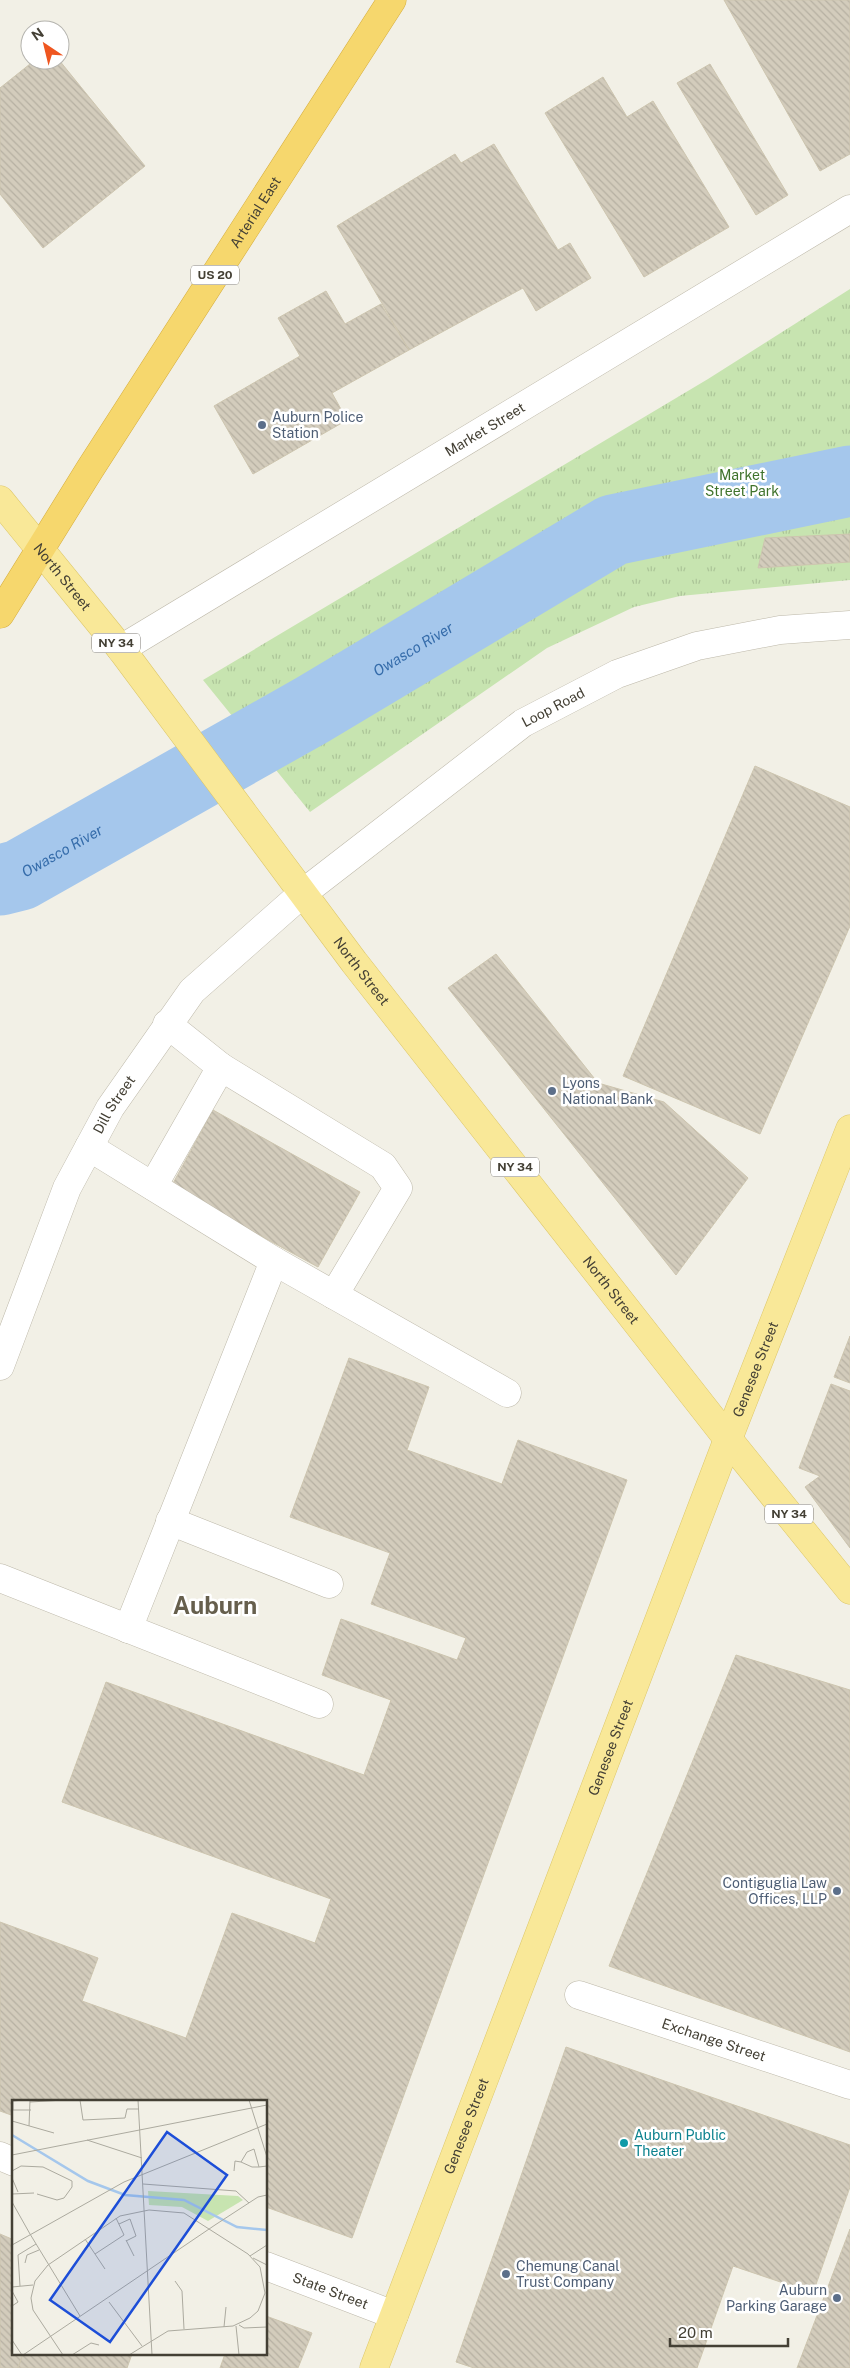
<svg xmlns="http://www.w3.org/2000/svg" width="850" height="2368" font-family="'Public Sans',sans-serif">
  <defs>
    <pattern id="grass-tufts" width="24" height="20" patternUnits="userSpaceOnUse" patternTransform="scale(1.25)"><rect width="24" height="20" fill="#c7e4b0"/><path d="M3 7l-1-3M5 7V3M7 7l1-3M15 17l-1-3M17 17v-4M19 17l1-3" fill="none" stroke="#acc598"/></pattern>
    <pattern id="building-back-hatch" width="6" height="6" patternUnits="userSpaceOnUse" patternTransform="scale(1.25)"><rect width="6" height="6" fill="#d3ccbc"/><path d="M-1 5l2 2M0 0l6 6M5-1l2 2" fill="none" stroke="#b6b0a2"/></pattern>
  </defs>
  <rect width="100%" height="100%" fill="#f2f0e6"/>
  <path fill="url(#grass-tufts)" d="M850 289V580L680 596 634 607 547 648 310 812 203 680 708 379Z"/>
  <g fill="none" stroke-linecap="round" stroke-linejoin="round">
    <path stroke="#a5c7ec" stroke-width="71" id="s1" d="M0 880 20 875 312 710 613 530 850 481"/>
  </g>
  <path fill="url(#building-back-hatch)" stroke="#cdc5af" d="M724 0H850V154L820 171Z
    M35 60H59L145 166 43 248 0 194V88Z
    M710 64 788 195 756 215 677 83Z
    M603 77 627 117 653 101 729 227 644 277 545 113Z
    M494 144 558 250 570 243 591 278 536 311 523 288 409 350 337 226 455 154 461 163Z
    M326 291 345 324 381 304 409 350 332 393 347 420 253 474 214 406 300 356 278 318Z
    M850 534V562L758 568 765 538Z
    M755 766 850 807V926L760 1134 623 1076Z
    M496 954 598 1083 664 1102 748 1178 676 1275 448 988Z
    M213 1110 360 1192 318 1267 171 1187Z
    M850 1336V1383L834 1377Z
    M349 1358 429 1387 407 1450 502 1484 518 1440 627 1480 352 2238 266 2207V2102H14V2116L0 2111V1922L98 1958 82 2001 186 2038 232 1913 315 1943 331 1899 62 1802 106 1682 364 1775 391 1700 322 1675 341 1619 457 1660 466 1638 371 1604 390 1553 290 1517Z
    M831 1384 850 1391V1548L805 1487 820 1476 799 1468Z
    M736 1655 850 1690V2052L609 1966Z
    M566 2047 850 2145V2187L813 2293 733 2266 697 2368H474L456 2362Z
    M850 2229V2368H797Z
    M0 2234 14 2240V2354H23L18 2368H0Z
    M266 2316 312 2333 298 2368H220L225 2354H266Z
    M23 2354H132L127 2368H18Z"/>
  <g fill="none" stroke-linecap="round" stroke-linejoin="round">
    <defs>
      <g id="minor">
        <path id="s2" d="M121 649 850 209"/>
        <path d="M167 1024 221 1067"/>
        <path d="M89 1147 274 1261 128 1629"/>
        <path d="M153 1186 221 1067 383 1166 398 1188 334 1295"/>
        <path d="M274 1261 507 1393"/>
        <path id="s3" d="M0 1366 67 1188 110 1108 192 991 303 893 523 723 617 674 697 646 780 630 850 625"/>
        <path d="M170 1521 329 1584"/>
        <path d="M0 1578 319 1704"/>
        <path id="s4" d="M579 1995 850 2085"/>
        <path d="M0 2156 14 2162"/>
        <path id="s5" d="M266 2266 394 2315"/>
      </g>
      <g id="major">
        <path id="s6" d="M0 500 121 649 354 962 728 1439 850 1590"/>
        <path id="s7" d="M374 2368 728 1439 850 1129"/>
      </g>
      <g id="highway">
        <path id="s8" d="M0 614 90 469 392 0"/>
      </g>
    </defs>
    <use href="#minor" stroke="#bdb8a9" stroke-width="29"/>
    <use href="#major" stroke="#ddc769" stroke-width="29"/>
    <use href="#highway" stroke="#d5ad3d" stroke-width="29"/>
    <use href="#minor" stroke="#fff" stroke-width="28"/>
    <use href="#major" stroke="#f9e898" stroke-width="28"/>
    <use href="#highway" stroke="#f6d76d" stroke-width="28"/>
  </g>
  <g fill="#5c6f8a" stroke="#fff" stroke-width="2">
    <circle cx="262" cy="425" r="5"/>
    <circle cx="552" cy="1091" r="5"/>
    <circle cx="837" cy="1891" r="5"/>
    <circle cx="506" cy="2274" r="5"/>
    <circle cx="837" cy="2298" r="5"/>
  </g>
  <circle fill="#0f9aa8" stroke="#fff" stroke-width="2" cx="624" cy="2143" r="5"/>
  <g text-anchor="middle" stroke-width="5" stroke-linejoin="round" paint-order="stroke">
    <g fill="#fff" stroke="#7c7972" stroke-width="1">
      <rect x="191" y="265.5" width="48" height="19" rx="4"/>
      <rect x="92" y="633.5" width="48" height="19" rx="4"/>
      <rect x="491" y="1157.5" width="48" height="19" rx="4"/>
      <rect x="765" y="1504.5" width="48" height="19" rx="4"/>
    </g>
    <g font-size="12" font-weight="bold" fill="#444035">
      <text x="215" y="279">US 20</text>
      <text x="116" y="647">NY 34</text>
      <text x="515" y="1171">NY 34</text>
      <text x="789" y="1518">NY 34</text>
    </g>
    <g font-size="14" fill="#444035" stroke="#fff">
      <text dy="5" stroke="none"><textPath href="#s8" startOffset="476">Arterial East</textPath></text>
      <text dy="5" stroke="none"><textPath href="#s2" startOffset="425">Market Street</textPath></text>
      <text dy="5" stroke="none"><textPath href="#s6" startOffset="99">North Street</textPath></text>
      <text dy="5" stroke="none"><textPath href="#s3" startOffset="884">Loop Road</textPath></text>
      <text dy="5" stroke="none"><textPath href="#s6" startOffset="594">North Street</textPath></text>
      <text dy="5" stroke="none"><textPath href="#s3" startOffset="286">Dill Street</textPath></text>
      <text dy="5" stroke="none"><textPath href="#s6" startOffset="999">North Street</textPath></text>
      <text dy="5" stroke="none"><textPath href="#s7" startOffset="1069">Genesee Street</textPath></text>
      <text dy="5" stroke="none"><textPath href="#s7" startOffset="664">Genesee Street</textPath></text>
      <text dy="5" stroke="none"><textPath href="#s4" startOffset="142">Exchange Street</textPath></text>
      <text dy="5" stroke="none"><textPath href="#s7" startOffset="259">Genesee Street</textPath></text>
      <text dy="5" stroke="none"><textPath href="#s5" startOffset="69">State Street</textPath></text>
    </g>
    <g font-size="14" fill="#4e5e75" stroke="#fff" text-anchor="start">
      <text x="272" y="422">Auburn Police<tspan x="272" dy="16">Station</tspan></text>
      <text x="562" y="1088">Lyons<tspan x="562" dy="16">National Bank</tspan></text>
      <text x="827" y="1888" text-anchor="end">Contiguglia Law<tspan x="827" dy="16">Offices, LLP</tspan></text>
      <text x="516" y="2271">Chemung Canal<tspan x="516" dy="16">Trust Company</tspan></text>
      <text x="827" y="2295" text-anchor="end">Auburn<tspan x="827" dy="16">Parking Garage</tspan></text>
    </g>
    <g font-size="14" fill="#3f732c" stroke="#fff">
      <text x="742" y="480">Market<tspan x="742" dy="16">Street Park</tspan></text>
    </g>
    <g font-size="14" fill="#0d838f" stroke="#fff" text-anchor="start">
      <text x="634" y="2140">Auburn Public<tspan x="634" dy="16">Theater</tspan></text>
    </g>
    <g font-size="15" font-style="italic" fill="#356caa" stroke="#fff">
      <text dy="5" stroke="none"><textPath href="#s1" startOffset="474">Owasco River</textPath></text>
      <text dy="5" stroke="none"><textPath href="#s1" startOffset="69">Owasco River</textPath></text>
    </g>
    <g font-size="24" font-weight="bold" fill="#665f4d" stroke="#fff">
      <text x="215" y="1614">Auburn</text>
    </g>
  </g>
  <g transform="translate(12 2100)">
    <rect width="255" height="255" fill="#f2f0e6"/>
    <path d="M136 91 226 96 231 100 196 121 170 107 137 105Z" fill="#c7e4b0"/>
    <path fill="none" stroke="#a5c7ec" stroke-width="2.5" d="M0 35 76 81 113 95 172 100 225 127 255 130"/>
    <path fill="none" stroke="#acaa9f" stroke-width="1" d="M11 0 1 1V10H19M68 0 71 20 113 18 115 9H127M126 0 140 255M237 0 255 57M18 2 52 0M0 21 42 33M17 26 18 0M75 40 130 58M0 55 255 5M247 67 242 49 235 52 229 62 240 67H247L255 66M0 71 9 66 31 67 60 81V87L52 98 45 100 25 94M222 71 223 61 229 62M0 78 6 92M131 84 224 91 237 103M0 94 22 93M0 102 18 134M107 124 118 119 124 136 114 141M18 134 68 216M73 139 93 169M114 140 122 156M0 145 112 82 255 24M83 154 112 135 104 118M238 156 255 145M241 158 255 165M13 163 15 155 27 150M163 181 170 191 172 229M8 186 6 155 24 144M0 187 21 185M0 191 6 202 0 206M97 202 130 246M227 225 232 228 255 227M224 226 227 255M212 227 214 207M0 240 10 255M11 255 203 125 246 97 255 95M51 255 21 210 19 198 23 181 36 165 108 116 137 110 172 113 236 154 248 167 253 193 246 211 238 218 221 226 156 231 117 255M60 255 79 243 87 245"/>
    <path fill="#1d4ed8" fill-opacity="0.15" stroke="#1d4ed8" stroke-width="2.5" d="M155 32 215 75 98 242 38 200Z"/>
    <rect width="255" height="255" fill="none" stroke="#444035" stroke-width="2.5"/>
  </g>
  <g transform="translate(45 45) rotate(325)"><circle r="24" fill="#ffffff" stroke="#b4b3ae"/>
  <path d="M0-4L9 19L0 12L-9 19Z" fill="#ef5620"/>
  <text y="-8" font-size="14" font-weight="bold" text-anchor="middle" fill="#444035">N</text>
  </g>
  <path d="M670 2338v8h118v-8" fill="none" stroke="#444035" stroke-width="2.5"/>
  <text x="678" y="2338" font-size="15" fill="#444035" stroke="#ffffff" stroke-width="4" paint-order="stroke">20 m</text>
</svg>
